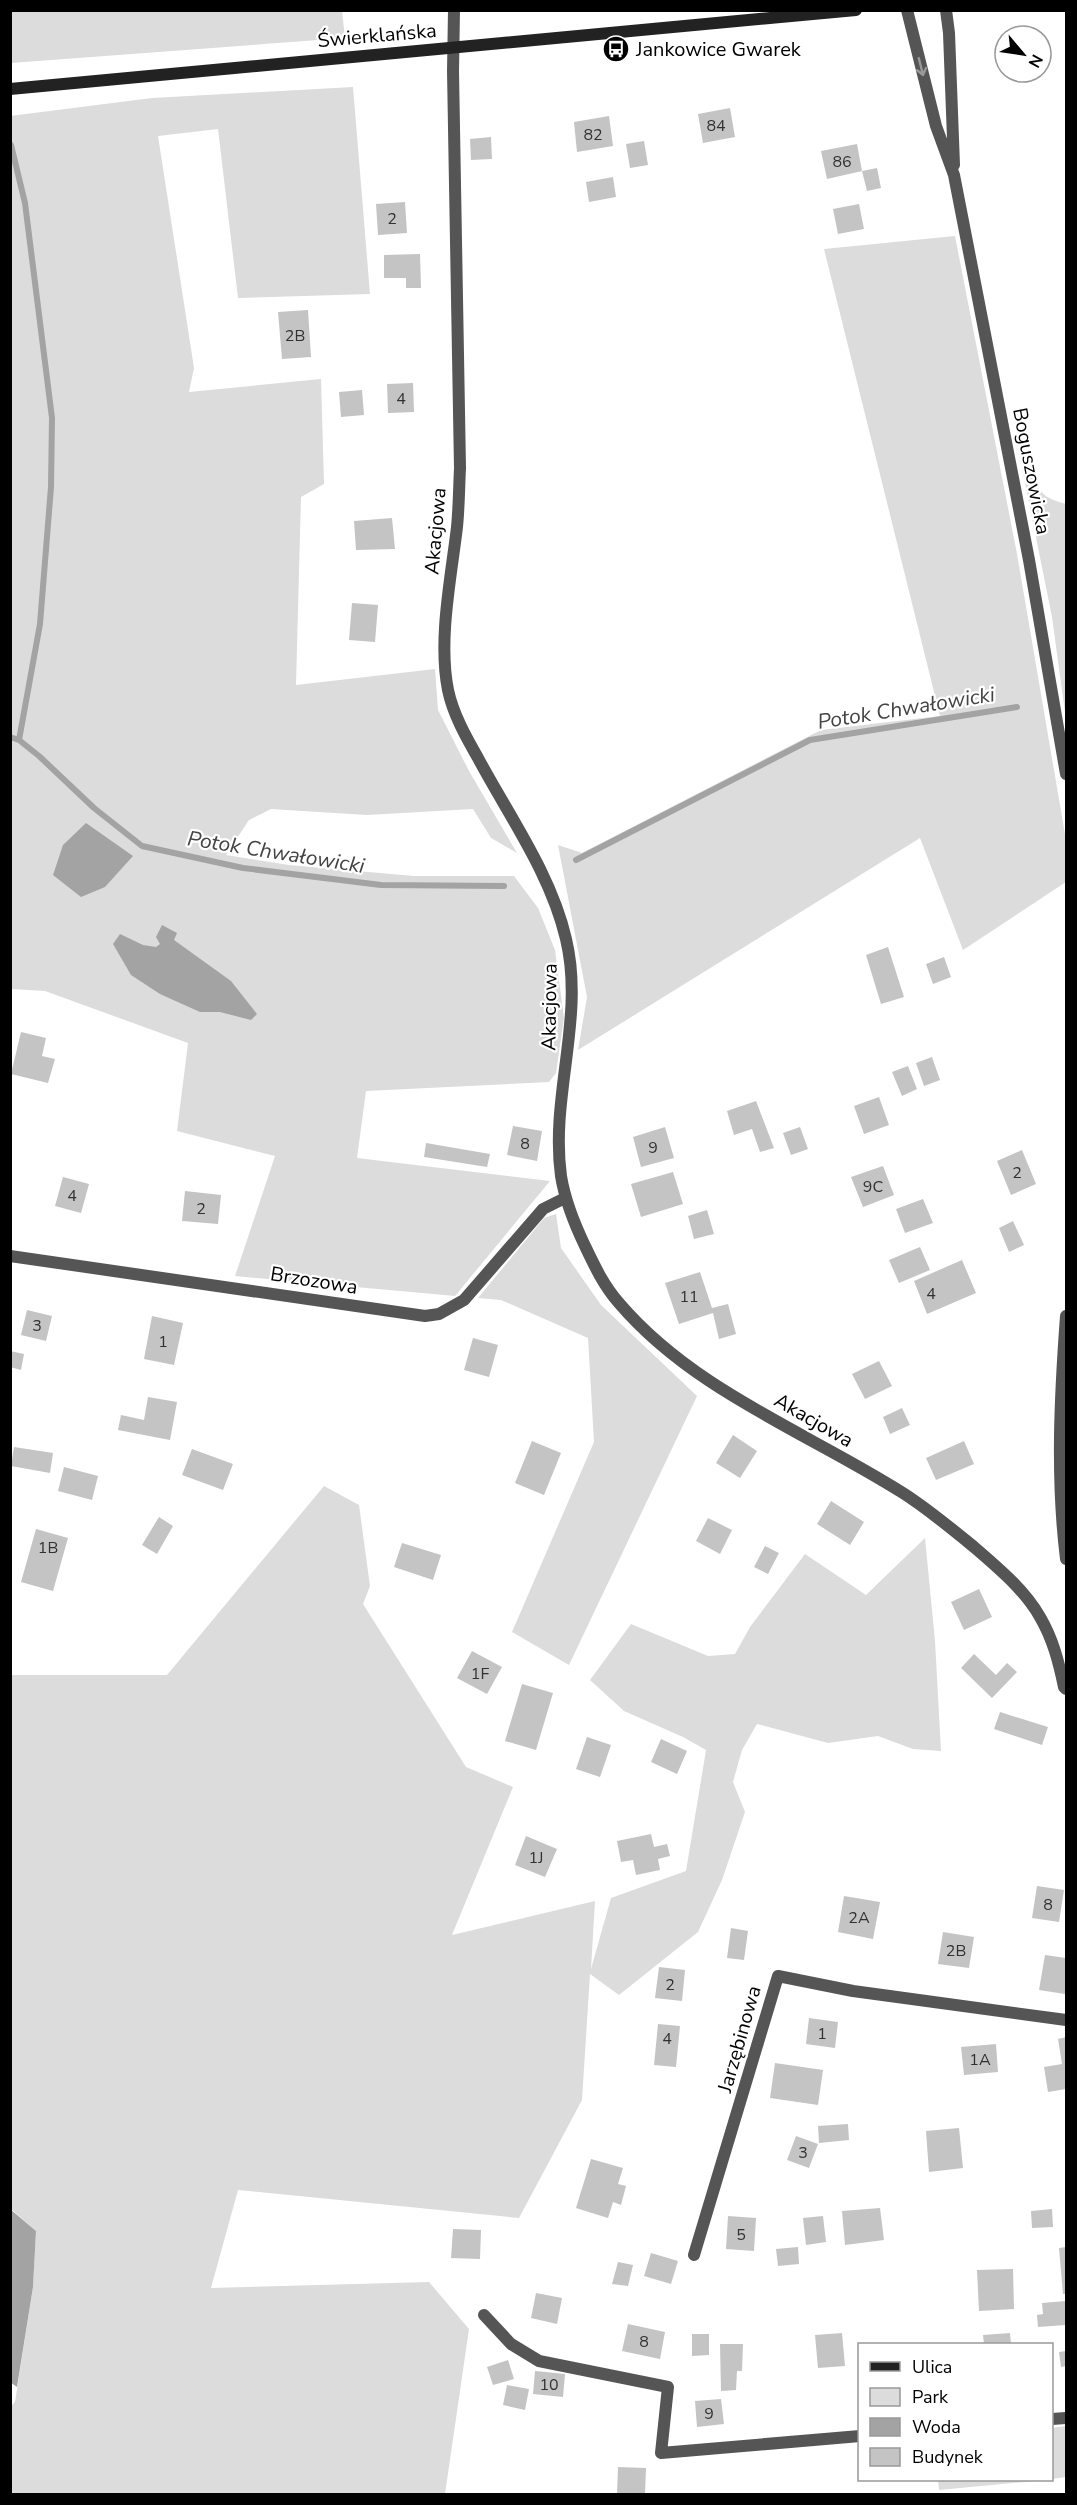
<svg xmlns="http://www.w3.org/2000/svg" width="1077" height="2505" font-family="'Nunito Sans',sans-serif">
  <rect width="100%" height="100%" fill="#fff"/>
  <path fill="#dcdcdc" d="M11 10 342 11 345 38 11 63Z
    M353 87 370 294 238 298 218 129 158 136 194 368 189 392 321 379 324 484 301 497 296 685 435 669 438 710 469 771 517 853 491 838 473 809 367 815 271 809 249 820 226 855 289 865 414 876H514L538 908 555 950 564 1018 556 1073 549 1082 366 1091 357 1158 550 1181 455 1296 235 1276 275 1156 177 1131 188 1043 45 991 11 989 10 116 152 98Z
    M955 236 1017 554 1066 840V882L963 950 920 838 578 1050 587 997 558 845 582 853 821 730 940 716 824 249Z
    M1022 468H1032C1038 493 1042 497 1066 504V720L1052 617Z
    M556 1214 561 1248 601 1305 697 1396 569 1665 512 1632 594 1442 588 1338 501 1300 478 1298 544 1218Z
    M324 1486 359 1505 370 1586 363 1604 466 1767 513 1787 452 1935 595 1901 591 1969 611 1898 686 1871 706 1750 683 1737 624 1711 590 1680 631 1624 708 1656 735 1654 750 1627 805 1554 866 1595 925 1538 935 1641 941 1751 913 1749 878 1736 828 1743 757 1724 742 1750 733 1782 745 1812 722 1880 698 1932 619 1995 590 1974 582 2100 519 2218 238 2190 211 2288 429 2282 469 2329 445 2494H11L10 2407 15 2402 33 2287 36 2231 10 2208 11 1675H167Z
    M1066 2426V2477L1052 2479V2428Z
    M938 2480H1046L939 2490Z"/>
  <path fill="#a3a3a3" d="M86 823 133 856 105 887 81 897 53 875 63 845Z
    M162 925 177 933 174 940 231 981 257 1014 251 1020 220 1012H200L160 994 131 975 113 944 120 934 143 945 156 947 160 944 156 937Z
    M10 2209 36 2231 33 2287 17 2387 10 2382Z"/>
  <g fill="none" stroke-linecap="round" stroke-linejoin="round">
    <path stroke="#a3a3a3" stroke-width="6" d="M11 145 25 203 52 418 51 487 40 624 19 740
      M10 737 19 740 39 756 94 808 142 846 243 868 381 885 504 886
      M576 860 810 740 1017 707"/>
  </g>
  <path fill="#c4c4c4" d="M730 108 735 137 703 143 698 114Z
    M609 116 613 146 577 152 574 122Z
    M491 137 492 159 471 160 470 139Z
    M644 141 648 165 630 168 626 144Z
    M857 144 862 171 827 179 821 151Z
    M877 168 881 188 867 191 862 171Z
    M613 177 616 197 589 202 586 182Z
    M405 202 407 233 378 235 376 204Z
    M859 204 864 229 838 234 833 209Z
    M420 254 421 288H406V278H384V255Z
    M308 310 311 357 282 359 278 312Z
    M413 383 414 412 388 413 387 384Z
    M362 390 364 415 341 417 339 392Z
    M392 518 395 549 356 550 354 521Z
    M352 603 378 605 375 642 349 640Z
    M888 947 904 997 881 1004 866 955Z
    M944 957 951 977 933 984 926 964Z
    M21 1032 46 1038 42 1056 55 1059 48 1083 11 1074Z
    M932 1057 940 1080 924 1086 916 1063Z
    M908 1066 917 1089 902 1096 892 1072Z
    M879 1097 889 1125 864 1134 854 1106Z
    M756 1101 774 1148 760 1152 752 1129 734 1135 727 1111Z
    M513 1126 542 1131 537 1161 507 1155Z
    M665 1127 674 1158 641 1167 633 1137Z
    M800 1127 808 1149 791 1155 783 1133Z
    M426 1143 490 1154 487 1167 424 1157Z
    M1022 1150 1036 1184 1011 1195 997 1161Z
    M883 1166 894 1195 863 1207 851 1177Z
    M673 1172 683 1204 641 1217 631 1184Z
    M63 1177 89 1184 81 1213 55 1206Z
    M185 1191 221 1195 218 1224 182 1221Z
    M923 1199 933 1223 905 1233 896 1209Z
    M707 1210 714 1234 694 1239 688 1216Z
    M1013 1221 1024 1245 1009 1252 999 1228Z
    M920 1247 930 1270 899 1283 889 1260Z
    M962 1260 976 1293 927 1314 914 1281Z
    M700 1272 712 1308 728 1304 736 1334 719 1339 713 1313 679 1324 665 1283Z
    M27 1310 52 1316 46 1341 21 1335Z
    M152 1316 183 1323 174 1365 144 1359Z
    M473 1338 498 1345 489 1377 464 1370Z
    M10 1351 24 1354 21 1370 10 1367Z
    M879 1361 892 1386 865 1399 852 1374Z
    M148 1397 177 1402 170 1440 118 1430 121 1415 144 1420Z
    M902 1408 910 1425 890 1434 883 1417Z
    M733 1435 757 1451 740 1478 716 1463Z
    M532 1441 561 1453 544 1495 515 1483Z
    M964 1441 974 1464 936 1480 926 1458Z
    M14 1447 53 1453 50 1473 11 1466Z
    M192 1449 233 1464 223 1490 182 1475Z
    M64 1467 98 1476 92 1500 58 1491Z
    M831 1501 864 1522 850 1545 817 1524Z
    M159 1517 173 1526 157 1554 142 1545Z
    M708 1518 732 1530 720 1554 696 1541Z
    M36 1529 68 1538 53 1591 21 1582Z
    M402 1543 441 1555 433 1580 394 1567Z
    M765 1546 779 1553 768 1574 754 1567Z
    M979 1589 992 1617 964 1630 951 1602Z
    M472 1651 502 1667 487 1694 457 1678Z
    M974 1654 996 1675 1007 1663 1017 1672 992 1698 961 1668Z
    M522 1684 553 1693 536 1750 505 1741Z
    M1000 1712 1048 1727 1042 1745 994 1729Z
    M587 1737 611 1745 600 1777 576 1769Z
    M661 1739 687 1751 677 1774 651 1762Z
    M651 1834 654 1847 667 1844 670 1856 658 1859 660 1870 636 1875 633 1860 621 1862 617 1841Z
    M526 1836 557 1849 545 1877 515 1865Z
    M1037 1886 1064 1890 1059 1922 1032 1918Z
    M844 1896 880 1902 873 1939 838 1932Z
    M731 1928 748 1931 744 1960 727 1958Z
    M943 1932 974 1937 969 1968 938 1964Z
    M1045 1955 1066 1958 1065 1994 1039 1990Z
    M659 1967 685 1970 682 2001 655 1998Z
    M809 2018 838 2022 835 2048 806 2044Z
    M658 2024 680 2026 676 2067 654 2065Z
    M1066 2037V2089L1048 2092 1044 2067 1062 2064 1058 2039Z
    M996 2044 998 2072 964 2075 961 2047Z
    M775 2063 823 2070 818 2105 770 2098Z
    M848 2124 849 2140 819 2143 818 2126Z
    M959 2128 963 2168 929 2172 926 2131Z
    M796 2136 818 2144 809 2168 787 2160Z
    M591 2159 623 2168 618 2184 626 2186 621 2205 613 2202 608 2218 576 2208Z
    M880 2208 884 2240 845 2245 842 2211Z
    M1052 2209 1053 2227 1032 2228 1031 2211Z
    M728 2216 756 2218 754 2251 726 2249Z
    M823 2216 826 2242 806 2245 803 2218Z
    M453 2229 481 2230 480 2259 451 2258Z
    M798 2247 799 2264 778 2266 776 2249Z
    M1066 2247V2294H1063L1059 2248Z
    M651 2253 678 2261 671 2284 644 2276Z
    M618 2262 633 2265 628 2286 612 2284Z
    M1013 2269 1014 2309 979 2311 977 2270Z
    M536 2293 562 2298 557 2324 531 2318Z
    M1066 2301V2325L1038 2327 1037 2315 1043 2314 1042 2303Z
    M628 2324 665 2332 660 2359 622 2351Z
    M842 2333 845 2366 818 2368 815 2335Z
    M1010 2333 1011 2344H984L983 2335Z
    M692 2334H709V2355L692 2356Z
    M720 2344H743L742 2371H737L736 2390 721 2391Z
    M1066 2351V2366L1061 2367 1059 2352Z
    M508 2360 514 2379 493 2385 487 2367Z
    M535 2371 565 2374 563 2397 533 2394Z
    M507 2385 529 2389 525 2410 503 2405Z
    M721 2399 724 2424 697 2427 695 2401Z
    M618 2467 646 2468 645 2494H617Z"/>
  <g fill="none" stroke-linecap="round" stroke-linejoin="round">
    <path stroke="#555" stroke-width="12" d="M454 10 453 71 460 468C459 487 459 507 457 527 451 578 438 640 448 690 453 714 466 737 478 758 509 816 551 874 566 939 585 1018 550 1096 561 1176 565 1201 574 1223 585 1246 595 1267 604 1286 619 1303 694 1391 807 1432 903 1493 928 1509 951 1528 974 1547 998 1568 1024 1589 1040 1617 1053 1639 1059 1663 1064 1687L1066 1689
      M907 10 936 126 954 175 1029 560 1066 774
      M946 10 949 33 954 165
      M10 1256 425 1316 439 1314 464 1300 543 1209 565 1198
      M1066 1316C1060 1397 1056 1478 1066 1559
      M694 2255 778 1976 853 1991 1066 2020
      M484 2315 511 2344 539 2361 668 2387 661 2453 860 2436
      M1052 2419 1066 2418"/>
    <path stroke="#222" stroke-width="12" d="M10 89 856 10"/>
  </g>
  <defs><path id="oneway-shaft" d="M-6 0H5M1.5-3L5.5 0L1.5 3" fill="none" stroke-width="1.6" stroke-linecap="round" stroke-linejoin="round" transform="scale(1.5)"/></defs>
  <use stroke="#999" href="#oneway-shaft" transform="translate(921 67) rotate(76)"/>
  <defs>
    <symbol id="bus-disc" viewBox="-11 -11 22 22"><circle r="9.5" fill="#000" stroke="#fff"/><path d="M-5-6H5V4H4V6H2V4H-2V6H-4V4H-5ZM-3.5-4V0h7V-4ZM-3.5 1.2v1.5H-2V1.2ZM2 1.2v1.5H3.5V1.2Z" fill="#fff"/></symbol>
  </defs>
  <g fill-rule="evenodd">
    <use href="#bus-disc" x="601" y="34" width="30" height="30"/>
  </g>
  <g text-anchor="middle" stroke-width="4.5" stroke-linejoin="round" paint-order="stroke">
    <g font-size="16" fill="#313131">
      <text x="716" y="131">84</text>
      <text x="593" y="140">82</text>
      <text x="842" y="167">86</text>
      <text x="392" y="224">2</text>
      <text x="295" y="341">2B</text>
      <text x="401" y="404">4</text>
      <text x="525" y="1149">8</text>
      <text x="653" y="1153">9</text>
      <text x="1017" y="1178">2</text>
      <text x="873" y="1192">9C</text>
      <text x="72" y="1201">4</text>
      <text x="201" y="1214">2</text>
      <text x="931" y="1299">4</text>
      <text x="689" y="1302">11</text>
      <text x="37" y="1331">3</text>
      <text x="163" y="1347">1</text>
      <text x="48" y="1553">1B</text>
      <text x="480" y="1679">1F</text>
      <text x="536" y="1863">1J</text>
      <text x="1048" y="1910">8</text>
      <text x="859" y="1923">2A</text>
      <text x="956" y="1956">2B</text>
      <text x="670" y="1990">2</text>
      <text x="822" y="2039">1</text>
      <text x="667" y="2044">4</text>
      <text x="980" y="2065">1A</text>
      <text x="803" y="2158">3</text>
      <text x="741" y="2240">5</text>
      <text x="644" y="2347">8</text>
      <text x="549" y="2390">10</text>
      <text x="709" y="2419">9</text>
    </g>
    <g font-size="20" fill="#000" stroke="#fff">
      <text transform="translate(377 35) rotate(-5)" y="7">Świerklańska</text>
      <text transform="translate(1032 471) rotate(79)" y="7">Boguszowicka</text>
      <text transform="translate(435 531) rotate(-85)" y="7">Akacjowa</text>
      <text transform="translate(549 1007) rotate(-89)" y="7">Akacjowa</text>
      <text transform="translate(314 1280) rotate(9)" y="7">Brzozowa</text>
      <text transform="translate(814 1420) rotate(30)" y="7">Akacjowa</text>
      <text transform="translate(739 2039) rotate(-74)" y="7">Jarzębinowa</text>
    </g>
    <g font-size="20" fill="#000" stroke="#fff" text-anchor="start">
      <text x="636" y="56">Jankowice Gwarek</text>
    </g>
    <g font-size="21" font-style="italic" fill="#444" stroke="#fff">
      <text transform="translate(906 708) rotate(-9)" y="7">Potok Chwałowicki</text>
      <text transform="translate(276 852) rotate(9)" y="7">Potok Chwałowicki</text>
    </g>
  </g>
  <rect width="1077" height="2505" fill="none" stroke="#000000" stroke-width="24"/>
  <rect x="858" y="2343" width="195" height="138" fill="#ffffff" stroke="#999999" stroke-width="1.5"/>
  <rect x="870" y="2362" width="30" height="9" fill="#222222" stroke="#999999" stroke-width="1.5"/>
  <text x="912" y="2373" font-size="18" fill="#000000">Ulica</text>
  <rect x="870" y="2388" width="30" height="18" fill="#dcdcdc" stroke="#999999" stroke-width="1.5"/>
  <text x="912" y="2403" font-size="18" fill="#000000">Park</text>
  <rect x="870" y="2418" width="30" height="18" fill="#a3a3a3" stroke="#999999" stroke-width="1.5"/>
  <text x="912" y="2433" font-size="18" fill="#000000">Woda</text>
  <rect x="870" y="2448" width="30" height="18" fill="#c4c4c4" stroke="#999999" stroke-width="1.5"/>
  <text x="912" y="2463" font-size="18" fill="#000000">Budynek</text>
  <g transform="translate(1023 54) rotate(119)"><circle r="28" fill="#ffffff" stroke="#999999" stroke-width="1.5"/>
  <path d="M0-4.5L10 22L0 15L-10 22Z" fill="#000000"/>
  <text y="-9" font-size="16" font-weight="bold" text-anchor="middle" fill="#000000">N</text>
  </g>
</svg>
